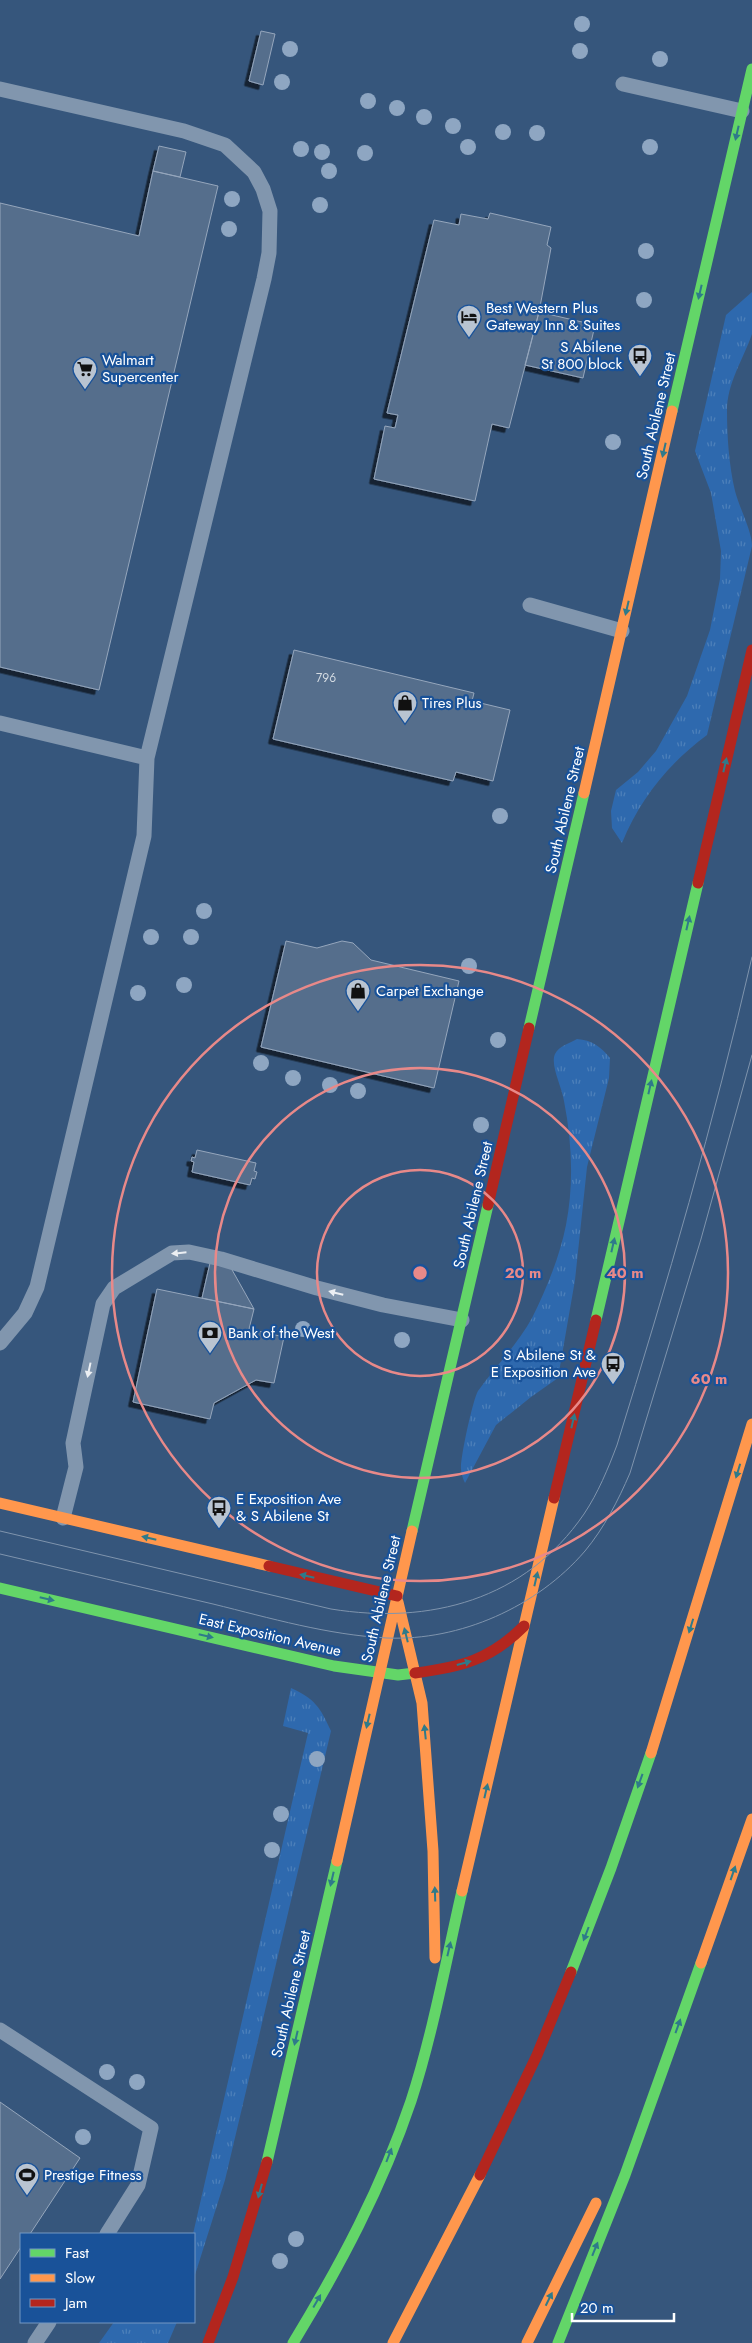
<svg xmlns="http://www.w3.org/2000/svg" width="752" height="2343" font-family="Jost,sans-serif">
  <defs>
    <pattern id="grass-tufts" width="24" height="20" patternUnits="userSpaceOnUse" patternTransform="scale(1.25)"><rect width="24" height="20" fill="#2e69ae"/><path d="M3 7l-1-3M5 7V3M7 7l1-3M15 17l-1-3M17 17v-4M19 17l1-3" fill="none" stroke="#4d80ba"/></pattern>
    <filter id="shadow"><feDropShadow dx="-4.5" dy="4.5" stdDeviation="0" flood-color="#0009"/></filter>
  </defs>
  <rect width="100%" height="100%" fill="#36567c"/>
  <path fill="url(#grass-tufts)" d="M752 292C752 304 752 323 752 334 743 360 727 383 727 411 727 437 729 465 735 491 739 507 752 531 752 546L707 735C669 763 640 799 622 843L612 828 611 811 616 790 638 772 656 751 687 696 710 630 720 579 721 551 711 493 695 451 726 315Z
    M577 1039C592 1040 601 1047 610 1058L609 1078 587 1167 575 1280 558 1378 531 1397 496 1425 465 1483C463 1479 461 1473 461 1469 460 1459 473 1399 478 1391 496 1366 517 1345 532 1318 546 1290 560 1256 566 1225 574 1184 572 1142 564 1101 562 1087 550 1065 555 1054 559 1046 570 1043 577 1039Z
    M291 1688C315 1699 320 1707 331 1731L225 2180 194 2278 193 2234 308 1733 283 1726Z
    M114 2322H177L168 2343H99Z"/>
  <path fill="#556e8c" stroke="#95a6bc" filter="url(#shadow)" d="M261 31 275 34 263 85 249 81Z
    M159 146 186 152 180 177 153 171Z
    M153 171 218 186 99 690 0 667V203L139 236Z
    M490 213 551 227 547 245 551 248 539 312 509 428 492 424 475 501 374 479 385 426 395 428 398 415 387 413 434 220 459 225 461 214 488 219Z
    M539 312 595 325 583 378 525 365Z
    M294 650 474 693 472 701 510 710 493 781 456 772 453 781 273 739Z
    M286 941 317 948 342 941 353 943 371 960 459 981 434 1088 261 1047Z
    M197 1150 256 1163 254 1171 257 1172 255 1179 252 1178 250 1185 192 1172 194 1162 191 1161 192 1157 195 1158Z
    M210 1263 231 1268 254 1309 202 1298Z
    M157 1289 254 1309 249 1329 284 1337 274 1383 256 1380 214 1403 210 1419 133 1402Z
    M0 2102 80 2158 30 2234H21V2247L0 2279Z"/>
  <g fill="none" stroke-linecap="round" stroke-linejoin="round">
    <path stroke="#8196ae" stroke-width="15" d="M623 84 742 111
      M0 89 184 131 225 145 254 172 263 189 270 211 269 253 264 279 147 758 144 836 37 1287 25 1313 0 1343
      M530 605 622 631
      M0 723 147 758
      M63 1518 76 1467 73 1443 103 1304 114 1288 172 1253 189 1252 221 1259 317 1288 383 1305 462 1320
      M0 2030 151 2128 138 2185 107 2234
      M35 2343 49 2322"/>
    <path stroke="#63d668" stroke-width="11" d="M672 411 752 69
      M529 1028 584 793
      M596 1320 698 883
      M412 1531 488 1205
      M0 1588 334 1666 398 1675 415 1673
      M571 1972 611 1868 651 1753
      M267 2162 337 1861
      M293 2343C340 2266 382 2187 411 2101 433 2033 446 1961 462 1891
      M558 2343 625 2175 701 1963"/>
    <path stroke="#ff974d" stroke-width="11" d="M584 793 672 411
      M0 1503 269 1566
      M398 1602 422 1703 433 1851 435 1958
      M651 1753 752 1424
      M337 1861 412 1531
      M462 1891 554 1498
      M701 1963 752 1819
      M393 2343 480 2175
      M527 2343 596 2203"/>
    <path stroke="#b3261e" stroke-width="11" d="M698 883 752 650
      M488 1205 529 1028
      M554 1498 596 1320
      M269 1566 397 1596
      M415 1673C461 1667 490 1660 524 1626
      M480 2175 537 2055 571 1972
      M208 2343 233 2277 267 2162"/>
    <path stroke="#7f94ad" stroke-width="1" d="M0 1531 331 1609C430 1625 525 1600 584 1514 598 1493 608 1469 617 1445 667 1284 714 1122 752 957
      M0 1554C71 1571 142 1587 213 1604 270 1618 328 1635 387 1638 460 1641 537 1607 585 1551 604 1528 618 1501 630 1473L701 1239 752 1055"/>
  </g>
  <g fill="#8ea6c2">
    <circle cx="582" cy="24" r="8"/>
    <circle cx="290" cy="49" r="8"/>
    <circle cx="580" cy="51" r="8"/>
    <circle cx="660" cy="59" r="8"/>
    <circle cx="282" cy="82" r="8"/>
    <circle cx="368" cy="101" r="8"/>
    <circle cx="397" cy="108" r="8"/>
    <circle cx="424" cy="117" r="8"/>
    <circle cx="453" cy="126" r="8"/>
    <circle cx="503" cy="132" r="8"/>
    <circle cx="537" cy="133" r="8"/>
    <circle cx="468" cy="147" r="8"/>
    <circle cx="650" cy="147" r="8"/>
    <circle cx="301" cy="149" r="8"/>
    <circle cx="322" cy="152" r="8"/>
    <circle cx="365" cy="153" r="8"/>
    <circle cx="329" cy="171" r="8"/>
    <circle cx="232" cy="199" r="8"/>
    <circle cx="320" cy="205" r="8"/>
    <circle cx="229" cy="229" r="8"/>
    <circle cx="646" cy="251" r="8"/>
    <circle cx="644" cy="300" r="8"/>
    <circle cx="613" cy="442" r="8"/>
    <circle cx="500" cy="816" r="8"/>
    <circle cx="204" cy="911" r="8"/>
    <circle cx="151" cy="937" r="8"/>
    <circle cx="191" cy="937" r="8"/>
    <circle cx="469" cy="966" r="8"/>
    <circle cx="184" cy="985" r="8"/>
    <circle cx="138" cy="993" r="8"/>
    <circle cx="498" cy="1040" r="8"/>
    <circle cx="261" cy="1063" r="8"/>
    <circle cx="293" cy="1078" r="8"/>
    <circle cx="330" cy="1085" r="8"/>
    <circle cx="358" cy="1091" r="8"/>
    <circle cx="481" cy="1125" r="8"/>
    <circle cx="303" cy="1329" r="8"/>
    <circle cx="402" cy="1340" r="8"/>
    <circle cx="317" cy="1759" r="8"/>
    <circle cx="281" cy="1814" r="8"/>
    <circle cx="272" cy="1850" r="8"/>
    <circle cx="107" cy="2072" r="8"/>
    <circle cx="137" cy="2082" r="8"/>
    <circle cx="83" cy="2137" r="8"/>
    <circle cx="296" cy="2239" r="8"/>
    <circle cx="280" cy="2261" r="8"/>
  </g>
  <defs><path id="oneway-solid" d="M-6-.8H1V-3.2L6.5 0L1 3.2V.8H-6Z" transform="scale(1.25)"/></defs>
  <g fill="#2f7a8a">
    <use href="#oneway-solid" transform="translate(737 133) rotate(103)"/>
    <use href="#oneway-solid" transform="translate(700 292) rotate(103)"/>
    <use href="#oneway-solid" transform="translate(664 450) rotate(103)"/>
    <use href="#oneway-solid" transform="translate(627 608) rotate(103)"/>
    <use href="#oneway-solid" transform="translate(725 765) rotate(-77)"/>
    <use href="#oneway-solid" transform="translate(688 923) rotate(-77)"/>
    <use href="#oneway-solid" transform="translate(650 1087) rotate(-77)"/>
    <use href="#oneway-solid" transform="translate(613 1245) rotate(-77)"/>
    <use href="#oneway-solid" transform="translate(573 1421) rotate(-77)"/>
    <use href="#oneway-solid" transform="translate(738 1471) rotate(107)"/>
    <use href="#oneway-solid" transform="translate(149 1538) rotate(-167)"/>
    <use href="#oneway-solid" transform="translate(307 1576) rotate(-167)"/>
    <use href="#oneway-solid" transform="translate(536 1579) rotate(-77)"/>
    <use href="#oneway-solid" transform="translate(47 1599) rotate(13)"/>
    <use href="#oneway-solid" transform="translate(691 1626) rotate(107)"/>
    <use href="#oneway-solid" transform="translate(406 1635) rotate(-104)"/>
    <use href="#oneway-solid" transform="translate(206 1636) rotate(13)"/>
    <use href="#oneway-solid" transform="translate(464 1663) rotate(-15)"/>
    <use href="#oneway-solid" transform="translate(368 1721) rotate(103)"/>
    <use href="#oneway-solid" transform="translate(425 1732) rotate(-96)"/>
    <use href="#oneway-solid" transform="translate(640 1781) rotate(110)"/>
    <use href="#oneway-solid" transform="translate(486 1791) rotate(-77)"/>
    <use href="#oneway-solid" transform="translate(733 1873) rotate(-71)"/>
    <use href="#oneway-solid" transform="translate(332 1879) rotate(103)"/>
    <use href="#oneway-solid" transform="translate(435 1894) rotate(-92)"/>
    <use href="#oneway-solid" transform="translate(586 1934) rotate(111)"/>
    <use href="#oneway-solid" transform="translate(449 1949) rotate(-77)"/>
    <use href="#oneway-solid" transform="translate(678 2026) rotate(-70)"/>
    <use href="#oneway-solid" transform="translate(296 2038) rotate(103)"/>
    <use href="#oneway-solid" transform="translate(389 2155) rotate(-69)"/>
    <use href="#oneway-solid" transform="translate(260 2191) rotate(105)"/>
    <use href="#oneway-solid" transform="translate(595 2249) rotate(-68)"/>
    <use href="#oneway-solid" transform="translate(549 2299) rotate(-64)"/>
    <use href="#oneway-solid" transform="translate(317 2301) rotate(-60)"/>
  </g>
  <g fill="#eceff3">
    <use href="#oneway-solid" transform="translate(179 1253) rotate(174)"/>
    <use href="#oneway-solid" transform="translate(336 1293) rotate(-166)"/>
    <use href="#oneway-solid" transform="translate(89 1370) rotate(102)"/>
  </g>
  <g fill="none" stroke="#e88989" stroke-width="2.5">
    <circle cx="420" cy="1273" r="103"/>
    <circle cx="420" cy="1273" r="205"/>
    <circle cx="420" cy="1273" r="308"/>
  </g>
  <defs>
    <symbol id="hotel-pin" viewBox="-11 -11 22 30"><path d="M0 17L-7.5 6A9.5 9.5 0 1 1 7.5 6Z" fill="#b9c4d1" stroke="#195299"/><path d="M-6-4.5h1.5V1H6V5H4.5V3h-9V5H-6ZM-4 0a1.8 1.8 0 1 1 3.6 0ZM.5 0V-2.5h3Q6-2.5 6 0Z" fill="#111"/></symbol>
    <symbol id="bus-pin" viewBox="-11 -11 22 30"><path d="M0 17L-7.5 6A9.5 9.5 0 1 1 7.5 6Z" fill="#b9c4d1" stroke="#195299"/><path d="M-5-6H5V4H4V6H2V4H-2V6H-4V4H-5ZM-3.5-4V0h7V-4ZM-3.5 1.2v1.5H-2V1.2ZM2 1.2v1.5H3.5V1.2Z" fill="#111"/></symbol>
    <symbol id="supermarket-pin" viewBox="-11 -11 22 30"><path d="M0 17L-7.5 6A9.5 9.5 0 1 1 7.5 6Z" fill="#b9c4d1" stroke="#195299"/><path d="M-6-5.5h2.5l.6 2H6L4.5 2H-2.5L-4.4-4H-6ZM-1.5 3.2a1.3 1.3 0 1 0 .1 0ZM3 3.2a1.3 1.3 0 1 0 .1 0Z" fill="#111"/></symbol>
    <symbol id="shop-pin" viewBox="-11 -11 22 30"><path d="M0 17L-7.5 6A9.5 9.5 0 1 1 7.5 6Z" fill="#b9c4d1" stroke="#195299"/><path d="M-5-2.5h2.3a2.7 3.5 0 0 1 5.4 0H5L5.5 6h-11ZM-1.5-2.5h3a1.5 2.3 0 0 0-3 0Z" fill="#111"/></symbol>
    <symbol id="bank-pin" viewBox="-11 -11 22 30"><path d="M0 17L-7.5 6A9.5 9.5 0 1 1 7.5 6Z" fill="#b9c4d1" stroke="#195299"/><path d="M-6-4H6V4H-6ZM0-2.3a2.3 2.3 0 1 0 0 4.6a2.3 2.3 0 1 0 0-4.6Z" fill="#111"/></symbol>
    <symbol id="stadium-pin" viewBox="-11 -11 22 30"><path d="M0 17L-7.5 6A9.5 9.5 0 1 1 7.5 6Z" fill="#b9c4d1" stroke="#195299"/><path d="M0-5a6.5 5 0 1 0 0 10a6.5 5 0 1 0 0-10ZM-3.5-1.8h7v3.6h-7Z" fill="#111"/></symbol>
  </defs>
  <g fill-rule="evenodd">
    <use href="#hotel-pin" x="455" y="303" width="28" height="38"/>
    <use href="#bus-pin" x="626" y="342" width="28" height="38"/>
    <use href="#supermarket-pin" x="71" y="355" width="28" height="38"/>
    <use href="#shop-pin" x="391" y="689" width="28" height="38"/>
    <use href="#shop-pin" x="344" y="977" width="28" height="38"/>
    <use href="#bank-pin" x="196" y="1319" width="28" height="38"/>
    <use href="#bus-pin" x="599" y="1350" width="28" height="38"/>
    <use href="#bus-pin" x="205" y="1494" width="28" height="38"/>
    <use href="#stadium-pin" x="13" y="2161" width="28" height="38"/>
  </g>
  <g text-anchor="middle" stroke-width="4.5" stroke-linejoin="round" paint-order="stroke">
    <g font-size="12" fill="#d4dbe2">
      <text x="326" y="682">796</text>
    </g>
    <g font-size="15" fill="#fff" stroke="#195299" text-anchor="start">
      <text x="486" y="313">Best Western Plus<tspan x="486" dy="17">Gateway Inn &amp; Suites</tspan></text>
      <text x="622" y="352" text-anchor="end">S Abilene<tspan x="622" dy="17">St 800 block</tspan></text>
      <text x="102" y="365">Walmart<tspan x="102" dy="17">Supercenter</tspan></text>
      <text x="422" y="708">Tires Plus</text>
      <text x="376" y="996">Carpet Exchange</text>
      <text x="228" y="1338">Bank of the West</text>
      <text x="596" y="1360" text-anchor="end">S Abilene St &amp;<tspan x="596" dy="17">E Exposition Ave</tspan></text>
      <text x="236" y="1504">E Exposition Ave<tspan x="236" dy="17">&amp; S Abilene St</tspan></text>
      <text x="44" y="2180">Prestige Fitness</text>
    </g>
    <g font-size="15" fill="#fff" stroke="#195299">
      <text transform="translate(656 416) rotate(-77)" y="5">South Abilene Street</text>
      <text transform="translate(565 810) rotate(-77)" y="5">South Abilene Street</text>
      <text transform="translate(473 1205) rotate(-77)" y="5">South Abilene Street</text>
      <text transform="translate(381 1599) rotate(-77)" y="5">South Abilene Street</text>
      <text transform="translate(270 1635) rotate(13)" y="5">East Exposition Avenue</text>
      <text transform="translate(291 1994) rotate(-77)" y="5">South Abilene Street</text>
    </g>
  </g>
  <circle cx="420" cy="1273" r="8" fill="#e88989" stroke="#195299" stroke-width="2.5"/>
  <g font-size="15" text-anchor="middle" font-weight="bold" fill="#e88989" stroke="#195299" stroke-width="4.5" stroke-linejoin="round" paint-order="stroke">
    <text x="523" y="1278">20 m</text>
    <text x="625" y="1278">40 m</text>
    <text x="709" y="1384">60 m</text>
  </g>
  <rect x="20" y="2233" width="175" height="90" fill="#195299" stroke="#7597c2"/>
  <rect x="30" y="2249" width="25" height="8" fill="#63d668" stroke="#7597c2"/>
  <text x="65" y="2258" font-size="15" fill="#ffffff">Fast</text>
  <rect x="30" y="2274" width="25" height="8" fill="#ff974d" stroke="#7597c2"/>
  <text x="65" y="2283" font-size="15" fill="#ffffff">Slow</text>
  <rect x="30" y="2299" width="25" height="8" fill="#b3261e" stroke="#7597c2"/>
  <text x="65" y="2308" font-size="15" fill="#ffffff">Jam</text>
  <path d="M572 2313v8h102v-8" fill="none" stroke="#ffffff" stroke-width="2.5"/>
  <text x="580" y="2313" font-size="15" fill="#ffffff" stroke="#195299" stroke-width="4" paint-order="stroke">20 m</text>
</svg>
